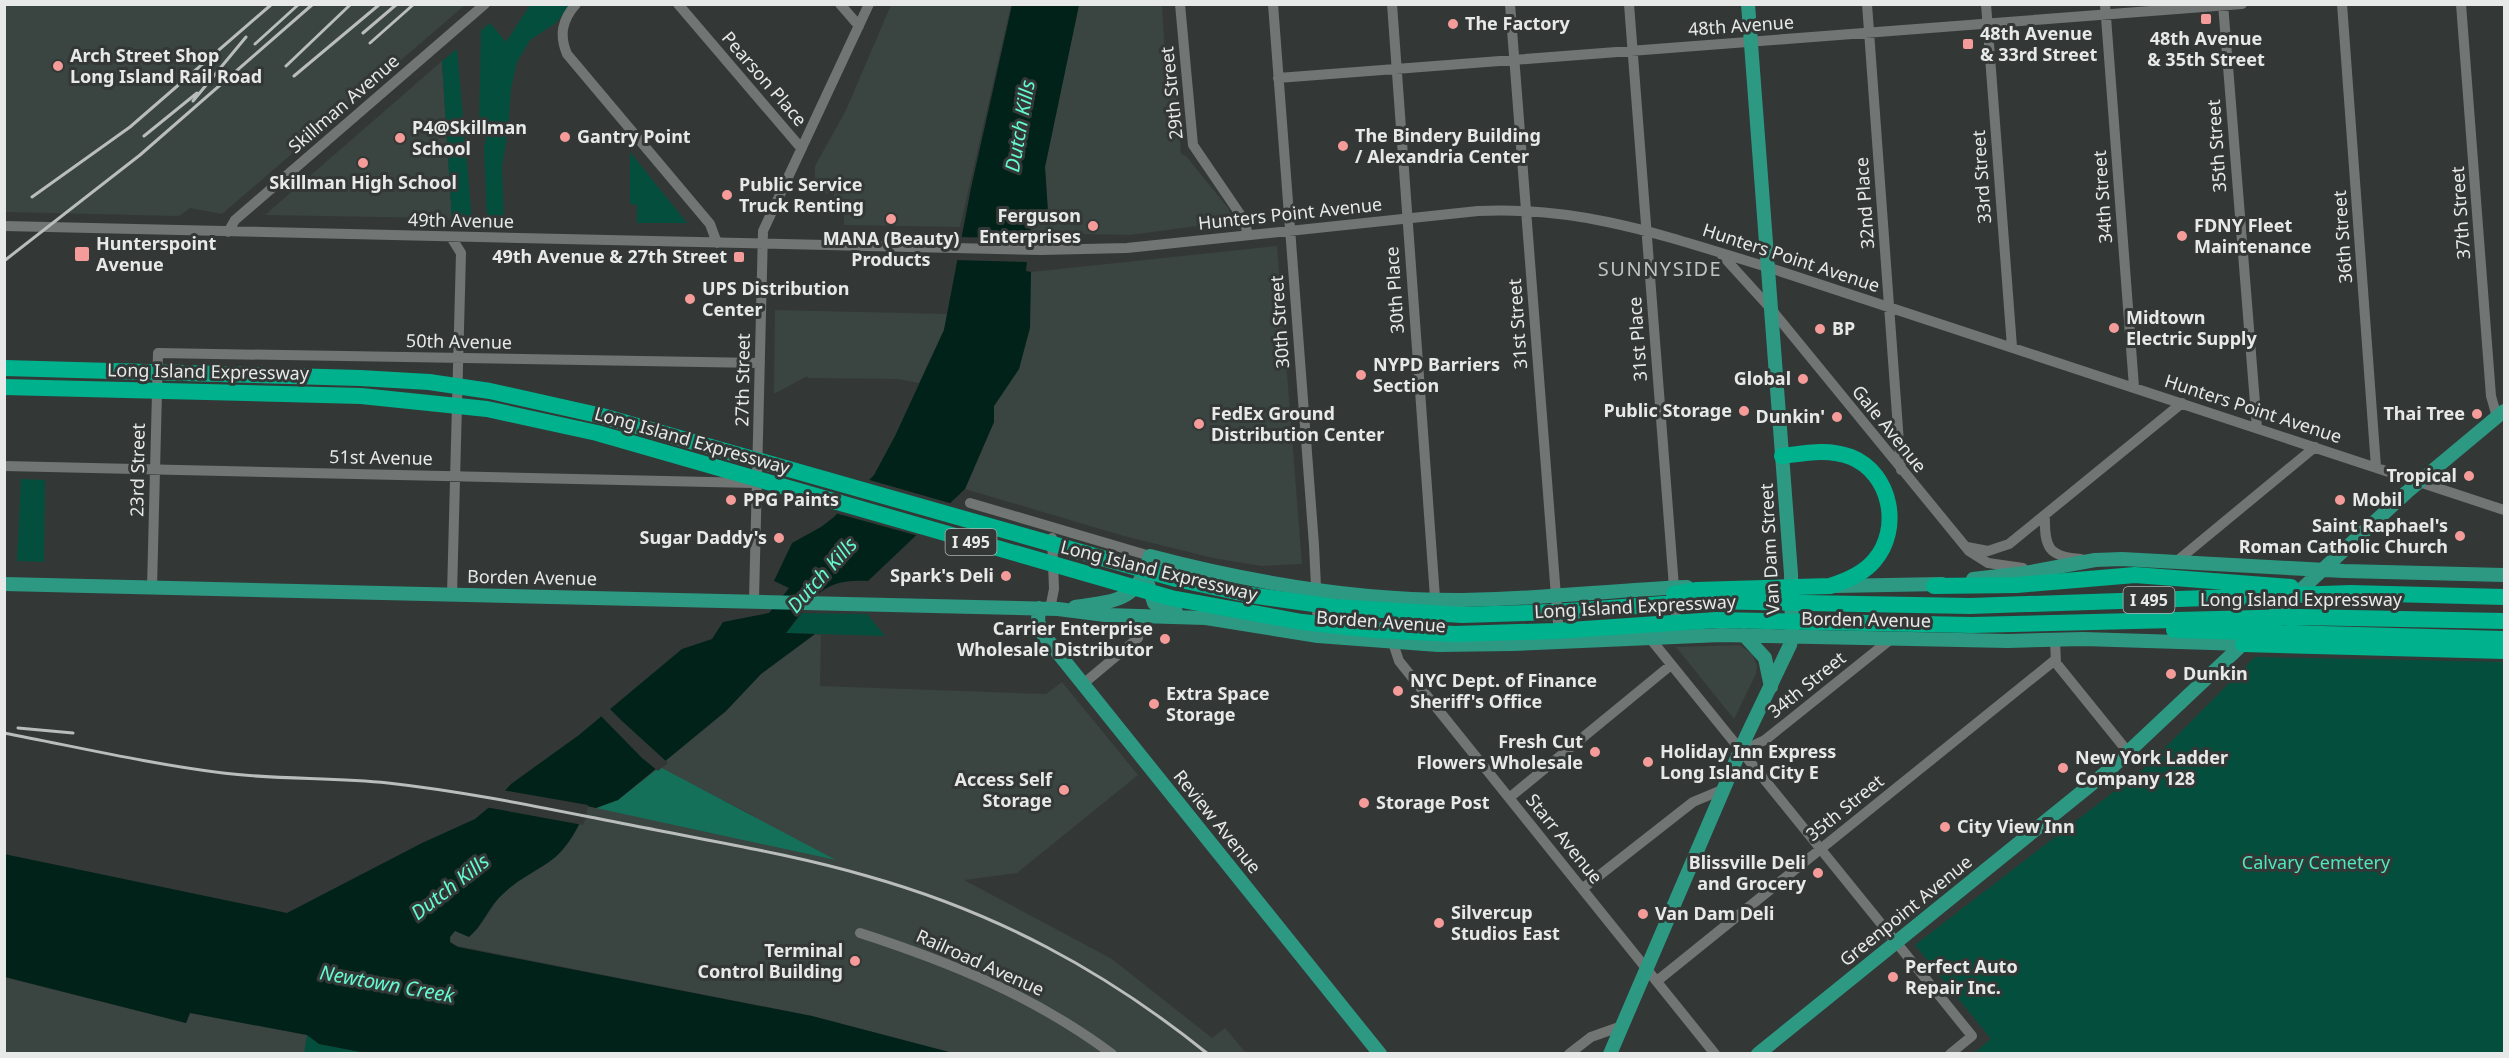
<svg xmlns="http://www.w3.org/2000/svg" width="2509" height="1058" font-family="'Noto Sans',sans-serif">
  <rect width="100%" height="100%" fill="#333836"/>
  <path fill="#3a4440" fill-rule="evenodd" d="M5 4H465V5L222 214 190 208 179 216 5 212Z
    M891 5H1011L960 227 844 225V203H834V194L815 193V166L846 110Z
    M1079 5H1162L1167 88H1176L1181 154 1186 156 1228 208 1235 221 1130 235 1030 233 1034 212H1048L1045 167Z
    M442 61 452 220 433 218 265 215Z
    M1277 246 1302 564 1261 566 1213 558 1124 536 965 489 994 422V406L1019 369 1031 272Z
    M775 310 947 314 944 330 919 383 898 379 808 378 807 376 774 394Z
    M815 634 821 635 820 686 1046 694 1062 682 1138 775 1017 873 964 880 1112 959 1212 1038 1225 1028 1246 1053H952L812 1016 453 945 450 942 451 933 455 931 461 933 477 930 500 896 587 806 596 808 618 800 726 711 761 674ZM664 770 756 817 706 800Z
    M1740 645 1752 654 1757 666 1756 674 1734 719 1676 647Z
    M4 977 186 1023 190 1013 307 1035 319 1044 371 1053H5Z"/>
  <path fill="#034e3d" d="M530 5H570L556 23 530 40 517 62 511 89 508 130 502 167 504 221 487 220 484 147 488 130 479 128 481 30 490 23 506 42Z
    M457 49 472 221 452 220 442 61Z
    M630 152 687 223H637V205L630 204Z
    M21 479 45 480 44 562 17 561Z
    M802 613 867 614 885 636 786 633Z
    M2255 657 2504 662V1053H1974L1991 1039 1915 945 2146 767Z
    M307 1035 319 1044 371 1053 304 1054Z"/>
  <path fill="#15705a" d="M660 767 836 860 596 808 618 800Z"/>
  <path fill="#002219" d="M1012 5H1079L1045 167 1048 212H1034L1030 233 1026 271 1031 272 1030 328 1019 369 994 406V422L965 489 868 581C820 578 813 599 786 633L815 634 761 674 726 711 618 800 596 808 587 806C579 827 568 849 549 862 533 873 517 880 503 894 489 906 483 925 469 937L455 931 450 937V942L458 947 812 1016 953 1053 371 1054 319 1044 307 1035 190 1013 186 1023 5 977 4 854 287 913 422 843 475 819 494 803 511 784 579 735 682 649 712 639 723 622 769 613 789 588 774 581 792 543 821 527 834 517 874 475 895 436 944 330 971 188Z"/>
  <path fill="#333836" d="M959 237 1032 239 1030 262 954 260Z
    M866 479 953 504 919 536 835 513Z
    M608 707 622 721 668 763 658 771 642 758 599 714Z
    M502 790 588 805 586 818 583 825 485 807 494 802Z"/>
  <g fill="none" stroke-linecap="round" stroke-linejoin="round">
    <path stroke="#717573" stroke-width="10" d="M576 4C562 20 559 35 567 54L710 224 717 243
      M678 4 801 148
      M840 4 859 26
      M1180 4 1193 145 1244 220 1248 235
      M1273 4 1314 545 1318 629
      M1392 4 1438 639
      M1510 4 1559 635
      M1629 4 1677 626
      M1867 4 1901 470
      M1986 4 2012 347
      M2105 4 2134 387
      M2223 4 2257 428
      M2342 4 2376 467
      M2461 4 2491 396 2497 417
      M1278 78 2242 4
      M4 226 1041 250 1127 248 1478 211C1584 206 1668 237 1767 267L2504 510
      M228 232 235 220 485 4
      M451 237 461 253 452 594
      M1720 253 1771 309 1969 551 1988 563 2023 568
      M4 466 754 483
      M970 503 1150 556
      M2045 515C2044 547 2048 557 2081 559
      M1967 547 1988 551 2009 544 2182 403
      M2177 561 2315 447
      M152 588 158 353 760 363
      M754 600 763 231 869 4
      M1050 609 1054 589 1052 538
      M1649 637 1972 1036 1950 1054
      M2055 640 2056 663 2128 752
      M1393 643 1399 661 1715 1054
      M1083 684 1138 638 1142 616
      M1741 751 1765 740 1891 639
      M1509 798 1671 665
      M1582 889 1693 802 1724 789
      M860 933C950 962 1036 997 1112 1054
      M1657 981 2055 660
      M1569 1054 1591 1037 1622 1026"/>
    <path stroke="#2d9983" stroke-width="14" d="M1973 579 2025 573 2095 560 2122 559 2344 571 2504 575
      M4 584 1058 609 1105 615 1206 618 1318 636 1438 645 1513 644 1721 635 2008 641 2083 639 2243 644
      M1148 584 1154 603 1176 612
      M1835 586 1942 584
      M1075 607C1117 601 1138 601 1150 556 1249 582 1353 600 1456 600 1533 600 1610 590 1687 587
      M1039 608 1038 621 1042 633 1380 1054
      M2268 620 2407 492 2504 411
      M1744 635 1765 658 1771 687
      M1610 1054 1746 737 1790 645 1792 636 1791 574 1748 4
      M1758 1054 2109 770 2245 642"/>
    <path stroke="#00b18d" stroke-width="16" d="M4 368 360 378 429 382 490 391 602 416 1176 579 1250 595 1335 607 1462 615 1555 612 1705 601 1970 606 2351 593 2504 597
      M4 387 361 396 487 409 597 433 1171 598 1302 622 1375 630 1455 634 1555 631 1716 620 1972 625 2299 617 2504 621
      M1934 586 2017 585 2135 575 2291 587
      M1674 594 1697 590 1830 586C1846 581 1863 574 1874 561 1902 529 1891 473 1851 457 1828 448 1805 453 1782 456
      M2174 630 2504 639
      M2243 644 2504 651"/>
    <path stroke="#b9bdbb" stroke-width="3" d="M363 33 397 4
      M370 43 414 4
      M255 44 299 4
      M286 66 351 4
      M294 76 380 4
      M193 101 246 37
      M144 136 197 93
      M32 197 130 127 272 4
      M4 261 140 155 313 4
      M18 728 73 733
      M4 733C77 747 150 764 223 773 278 780 333 777 388 783 478 793 567 813 656 830 727 844 798 856 867 876 995 912 1104 970 1208 1054"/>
  </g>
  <g fill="#f59b99" stroke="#333836" stroke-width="2">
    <rect x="2200" y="13" width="12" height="12" rx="3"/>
    <circle cx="1453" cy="24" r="6"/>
    <rect x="1962" y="38" width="12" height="12" rx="3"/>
    <circle cx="58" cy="66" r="6"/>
    <circle cx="565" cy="137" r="6"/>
    <circle cx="400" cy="138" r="6"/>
    <circle cx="1343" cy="146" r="6"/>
    <circle cx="363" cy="163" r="6"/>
    <circle cx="727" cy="195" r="6"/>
    <circle cx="891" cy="219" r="6"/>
    <circle cx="1093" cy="226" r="6"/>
    <circle cx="2182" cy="236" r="6"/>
    <rect x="74" y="246" width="16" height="16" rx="3"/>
    <rect x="733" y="251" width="12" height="12" rx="3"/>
    <circle cx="690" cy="299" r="6"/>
    <circle cx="2114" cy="328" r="6"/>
    <circle cx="1820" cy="329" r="6"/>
    <circle cx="1361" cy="375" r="6"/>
    <circle cx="1803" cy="379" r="6"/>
    <circle cx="1744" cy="411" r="6"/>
    <circle cx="2477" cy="414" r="6"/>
    <circle cx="1837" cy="417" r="6"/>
    <circle cx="1199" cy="424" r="6"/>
    <circle cx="2469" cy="476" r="6"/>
    <circle cx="731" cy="500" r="6"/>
    <circle cx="2340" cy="500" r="6"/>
    <circle cx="2460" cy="536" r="6"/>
    <circle cx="779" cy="538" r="6"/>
    <circle cx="1006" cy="576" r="6"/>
    <circle cx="1165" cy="639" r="6"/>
    <circle cx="2171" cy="674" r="6"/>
    <circle cx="1398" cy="691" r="6"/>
    <circle cx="1154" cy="704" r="6"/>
    <circle cx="1595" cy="752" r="6"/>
    <circle cx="1648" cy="762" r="6"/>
    <circle cx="2063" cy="768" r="6"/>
    <circle cx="1064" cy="790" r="6"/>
    <circle cx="1364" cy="803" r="6"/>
    <circle cx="1945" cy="827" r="6"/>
    <circle cx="1818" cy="873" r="6"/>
    <circle cx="1643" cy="914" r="6"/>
    <circle cx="1439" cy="923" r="6"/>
    <circle cx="855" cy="961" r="6"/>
    <circle cx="1893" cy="977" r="6"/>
  </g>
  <g text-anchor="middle" stroke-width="6" stroke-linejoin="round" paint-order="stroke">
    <g fill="#333836" stroke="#b0b4b3" stroke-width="1.5">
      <rect x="945.5" y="529" width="51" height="26" rx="4.5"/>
      <rect x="2123.5" y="587" width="51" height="26" rx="4.5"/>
    </g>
    <g font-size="16" font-weight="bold" fill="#e6e9e8">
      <text x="971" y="548">I 495</text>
      <text x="2149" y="606">I 495</text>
    </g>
    <g font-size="18" font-weight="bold" fill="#e6e9e8" stroke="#333836" text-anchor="start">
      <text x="1465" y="30">The Factory</text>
      <text x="1980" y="40">48th Avenue<tspan x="1980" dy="21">&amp; 33rd Street</tspan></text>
      <text x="2206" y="45" text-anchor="middle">48th Avenue<tspan x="2206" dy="21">&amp; 35th Street</tspan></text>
      <text x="70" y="62">Arch Street Shop<tspan x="70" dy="21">Long Island Rail Road</tspan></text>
      <text x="412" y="134">P4@Skillman<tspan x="412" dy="21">School</tspan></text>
      <text x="1355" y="142">The Bindery Building<tspan x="1355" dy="21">/ Alexandria Center</tspan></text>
      <text x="577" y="143">Gantry Point</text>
      <text x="363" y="189" text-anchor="middle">Skillman High School</text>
      <text x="739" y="191">Public Service<tspan x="739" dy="21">Truck Renting</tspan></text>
      <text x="1081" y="222" text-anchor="end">Ferguson<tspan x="1081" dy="21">Enterprises</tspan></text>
      <text x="2194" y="232">FDNY Fleet<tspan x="2194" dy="21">Maintenance</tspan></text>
      <text x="891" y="245" text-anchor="middle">MANA (Beauty)<tspan x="891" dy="21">Products</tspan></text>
      <text x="96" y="250">Hunterspoint<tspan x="96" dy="21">Avenue</tspan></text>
      <text x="727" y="263" text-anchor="end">49th Avenue &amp; 27th Street</text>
      <text x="702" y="295">UPS Distribution<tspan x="702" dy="21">Center</tspan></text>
      <text x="2126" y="324">Midtown<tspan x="2126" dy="21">Electric Supply</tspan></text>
      <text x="1832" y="335">BP</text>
      <text x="1373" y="371">NYPD Barriers<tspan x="1373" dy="21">Section</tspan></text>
      <text x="1791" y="385" text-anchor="end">Global</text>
      <text x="1732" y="417" text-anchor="end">Public Storage</text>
      <text x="1211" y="420">FedEx Ground<tspan x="1211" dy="21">Distribution Center</tspan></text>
      <text x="2465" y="420" text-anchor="end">Thai Tree</text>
      <text x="1825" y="423" text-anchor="end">Dunkin'</text>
      <text x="2457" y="482" text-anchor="end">Tropical</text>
      <text x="743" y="506">PPG Paints</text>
      <text x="2352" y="506">Mobil</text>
      <text x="2448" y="532" text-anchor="end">Saint Raphael's<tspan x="2448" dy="21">Roman Catholic Church</tspan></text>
      <text x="767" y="544" text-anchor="end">Sugar Daddy's</text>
      <text x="994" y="582" text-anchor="end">Spark's Deli</text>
      <text x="1153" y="635" text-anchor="end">Carrier Enterprise<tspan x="1153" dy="21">Wholesale Distributor</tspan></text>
      <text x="2183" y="680">Dunkin</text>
      <text x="1410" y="687">NYC Dept. of Finance<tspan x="1410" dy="21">Sheriff's Office</tspan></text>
      <text x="1166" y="700">Extra Space<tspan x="1166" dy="21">Storage</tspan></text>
      <text x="1583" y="748" text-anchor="end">Fresh Cut<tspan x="1583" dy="21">Flowers Wholesale</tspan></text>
      <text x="1660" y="758">Holiday Inn Express<tspan x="1660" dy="21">Long Island City E</tspan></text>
      <text x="2075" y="764">New York Ladder<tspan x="2075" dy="21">Company 128</tspan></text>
      <text x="1052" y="786" text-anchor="end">Access Self<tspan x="1052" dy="21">Storage</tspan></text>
      <text x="1376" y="809">Storage Post</text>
      <text x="1957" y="833">City View Inn</text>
      <text x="1806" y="869" text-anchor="end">Blissville Deli<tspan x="1806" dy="21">and Grocery</tspan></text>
      <text x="1451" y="919">Silvercup<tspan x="1451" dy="21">Studios East</tspan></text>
      <text x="1655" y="920">Van Dam Deli</text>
      <text x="843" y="957" text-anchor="end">Terminal<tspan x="843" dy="21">Control Building</tspan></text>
      <text x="1905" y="973">Perfect Auto<tspan x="1905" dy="21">Repair Inc.</tspan></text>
    </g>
    <g font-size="18" fill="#e6e9e8" stroke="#333836">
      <text transform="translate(1741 26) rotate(-4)" y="6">48th Avenue</text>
      <text transform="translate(764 79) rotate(49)" y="6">Pearson Place</text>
      <text transform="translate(1172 93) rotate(-96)" y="6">29th Street</text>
      <text transform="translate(344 104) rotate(-41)" y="6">Skillman Avenue</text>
      <text transform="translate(2217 146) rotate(-94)" y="6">35th Street</text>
      <text transform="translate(1982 177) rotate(-94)" y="6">33rd Street</text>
      <text transform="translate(2103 197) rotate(-94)" y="6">34th Street</text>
      <text transform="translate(1865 203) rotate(-94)" y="6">32nd Place</text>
      <text transform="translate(2461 213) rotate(-94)" y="6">37th Street</text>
      <text transform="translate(1290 214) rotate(-6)" y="6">Hunters Point Avenue</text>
      <text transform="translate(461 221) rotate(1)" y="6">49th Avenue</text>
      <text transform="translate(2343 237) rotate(-94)" y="6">36th Street</text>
      <text transform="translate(1791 258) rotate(18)" y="6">Hunters Point Avenue</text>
      <text transform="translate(1395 290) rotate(-94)" y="6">30th Place</text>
      <text transform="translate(1280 322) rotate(-94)" y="6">30th Street</text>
      <text transform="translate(1518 324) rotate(-94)" y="6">31st Street</text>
      <text transform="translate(1638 339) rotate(-94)" y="6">31st Place</text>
      <text transform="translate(459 342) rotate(1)" y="6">50th Avenue</text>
      <text transform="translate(208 372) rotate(1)" y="6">Long Island Expressway</text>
      <text transform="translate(743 380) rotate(-89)" y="6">27th Street</text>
      <text transform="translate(2253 409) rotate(18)" y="6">Hunters Point Avenue</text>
      <text transform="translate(1889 429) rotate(51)" y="6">Gale Avenue</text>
      <text transform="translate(692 441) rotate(16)" y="6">Long Island Expressway</text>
      <text transform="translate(381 458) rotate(1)" y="6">51st Avenue</text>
      <text transform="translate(138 470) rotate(-89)" y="6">23rd Street</text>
      <text transform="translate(1770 549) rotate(-93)" y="6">Van Dam Street</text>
      <text transform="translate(1159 571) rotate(14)" y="6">Long Island Expressway</text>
      <text transform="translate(532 578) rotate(1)" y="6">Borden Avenue</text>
      <text x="2301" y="606">Long Island Expressway</text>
      <text transform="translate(1635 607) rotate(-3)" y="6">Long Island Expressway</text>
      <text transform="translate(1866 620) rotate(1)" y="6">Borden Avenue</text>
      <text transform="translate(1381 622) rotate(4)" y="6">Borden Avenue</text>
      <text transform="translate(1807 685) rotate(-39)" y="6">34th Street</text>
      <text transform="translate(1845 808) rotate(-39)" y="6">35th Street</text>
      <text transform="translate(1217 822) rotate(51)" y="6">Review Avenue</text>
      <text transform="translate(1564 839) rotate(51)" y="6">Starr Avenue</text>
      <text transform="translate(1906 911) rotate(-39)" y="6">Greenpoint Avenue</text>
      <text transform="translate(980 963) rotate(24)" y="6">Railroad Avenue</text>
    </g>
    <g font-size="18" fill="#4ee7be" stroke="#333836">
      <text x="2316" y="869">Calvary Cemetery</text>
    </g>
    <g font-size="20" font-style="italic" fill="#64fad0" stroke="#333836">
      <text transform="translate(1020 126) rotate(-80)" y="7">Dutch Kills</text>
      <text transform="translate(822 575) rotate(-48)" y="7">Dutch Kills</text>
      <text transform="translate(450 887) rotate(-38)" y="7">Dutch Kills</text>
      <text transform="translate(387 984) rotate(10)" y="7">Newtown Creek</text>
    </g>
    <g font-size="20" letter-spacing="1.5" fill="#bfc4c2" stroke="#333836">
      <text x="1660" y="276">SUNNYSIDE</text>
    </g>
  </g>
  <rect width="2509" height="1058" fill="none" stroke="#e6e9e8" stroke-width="12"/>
</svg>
